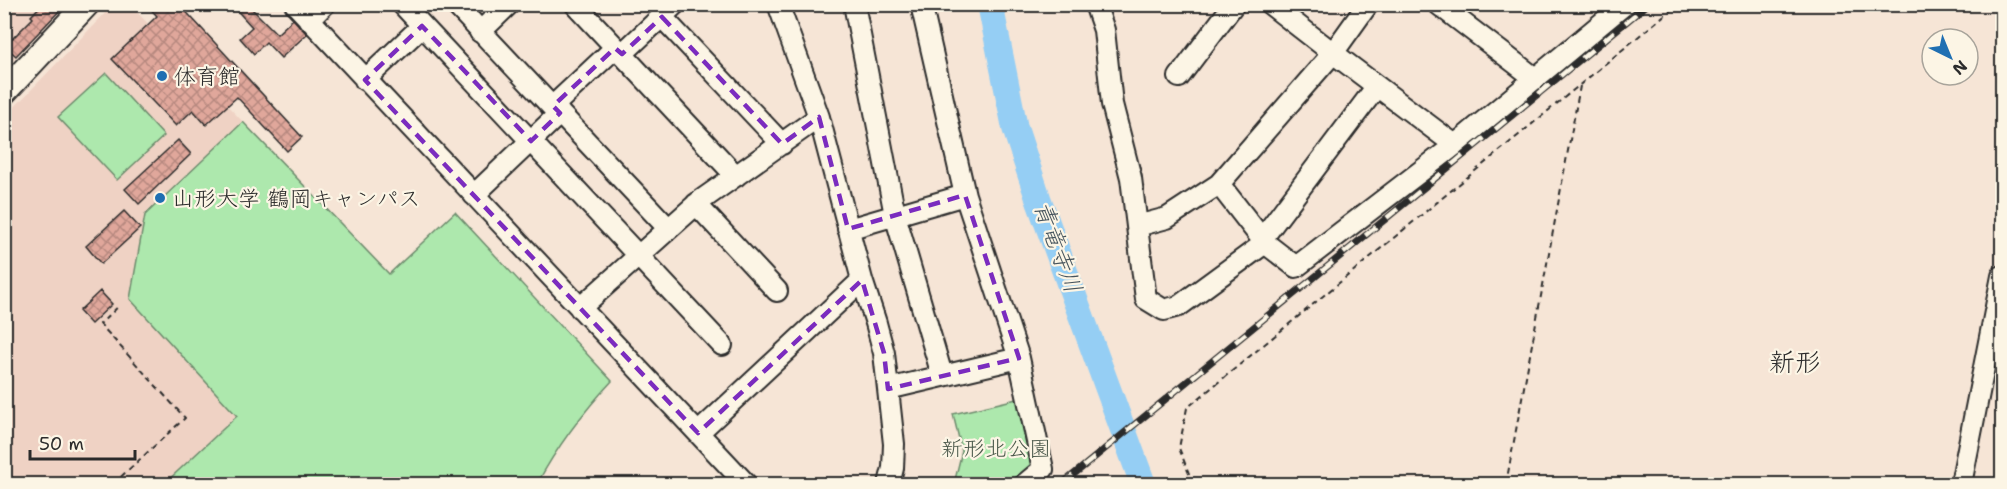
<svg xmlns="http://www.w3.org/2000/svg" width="2007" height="489" font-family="'Shantell Sans','Klee One',sans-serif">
  <defs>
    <pattern id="building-cross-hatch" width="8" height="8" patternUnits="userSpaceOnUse" patternTransform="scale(1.5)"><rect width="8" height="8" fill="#e0a79b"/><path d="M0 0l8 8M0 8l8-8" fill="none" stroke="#b6887f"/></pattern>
  </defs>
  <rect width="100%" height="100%" fill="#f6e5d6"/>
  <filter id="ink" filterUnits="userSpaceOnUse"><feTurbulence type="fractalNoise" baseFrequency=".0167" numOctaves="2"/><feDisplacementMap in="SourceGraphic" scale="12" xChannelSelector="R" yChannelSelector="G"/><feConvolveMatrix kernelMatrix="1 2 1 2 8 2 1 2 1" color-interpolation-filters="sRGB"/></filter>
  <g filter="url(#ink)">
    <path fill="#efd2c4" d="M5 5H66L5 68Z
      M113 5H130L390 274 164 484H5L4 118Z"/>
    <path fill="#ade8ad" stroke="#6c8a6c" stroke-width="1.5" d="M106 73 164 136 117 180 58 117Z
      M243 122 389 274 455 212 612 381C583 412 557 447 537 484H164L237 416 130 299 145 215Z
      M1017 399 1037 468 1018 484H954L962 451 953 414Z"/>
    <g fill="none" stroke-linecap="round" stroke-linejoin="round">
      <path stroke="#95cef4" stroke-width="26" d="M990 4 1015 128 1039 201 1143 484"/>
    </g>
    <path fill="url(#building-cross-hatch)" stroke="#2b2b2b" stroke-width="1.5" d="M42 4H66L16 56 5 46 33 18 31 16Z
      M146 4H179L302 137 287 151 237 97 206 125 193 110 176 126 112 59 157 16Z
      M231 4H247L277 34 293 19 307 34 281 58 266 42 254 54 240 38 252 27Z
      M178 140 191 154 139 204 125 189Z
      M124 211 140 228 101 264 86 246Z
      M100 291 112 304 91 324 79 311Z"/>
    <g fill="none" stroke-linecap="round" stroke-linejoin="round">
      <defs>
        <path id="minor" d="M295 4 746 484
          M402 4 722 345
          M455 4 552 107 615 48
          M575 4 736 176
          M778 4 819 117 862 280 876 323 884 353 894 444 893 468 889 484
          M854 4 895 215 942 375
          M921 4 965 195 1019 358 1043 469 1025 484
          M1095 4 1104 30 1112 104 1131 178 1146 299 1164 310 1179 306 1265 243 1219 184
          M1270 4 1333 53 1368 4
          M1438 4 1536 79
          M662 17 782 144
          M309 20 325 4
          M480 32 509 4
          M622 54 675 4
          M1179 77 1234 4
          M365 80 422 26
          M553 106 668 228
          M474 195 560 113
          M696 204 777 291
          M1137 226 1167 218 1219 184 1333 53 1455 145 1625 4
          M848 229 965 195
          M1262 239 1377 86
          M1265 243 1296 267 1455 145
          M580 308 700 201 819 117
          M888 389 1019 358
          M698 433 862 280
          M1961 484 2002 276"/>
        <path id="major" d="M4 92 87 4"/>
      </defs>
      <use href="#minor" stroke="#2b2b2b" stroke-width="24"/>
      <use href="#major" stroke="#2b2b2b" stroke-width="28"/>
      <path stroke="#2b2b2b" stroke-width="2" stroke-dasharray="6 4.5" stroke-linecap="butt" d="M113 484 185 418 100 324 120 305
        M1193 484 1179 448 1187 408 1678 4
        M1506 484 1580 86"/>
      <use href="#minor" stroke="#fcf5e5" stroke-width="20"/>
      <use href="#major" stroke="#fcf5e5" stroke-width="24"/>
      <defs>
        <path id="rail" d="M1062 484 1648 4"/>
      </defs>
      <use href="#rail" stroke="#2b2b2b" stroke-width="7"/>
      <use href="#rail" stroke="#fcf5e5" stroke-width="4.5" stroke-dasharray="14" stroke-linecap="butt"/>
    </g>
  </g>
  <path fill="none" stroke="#7b2cbf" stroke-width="4.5" stroke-dasharray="12 8" stroke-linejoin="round" d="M662 17 782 144 819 117 848 229 965 195 1019 358 888 389 884 353 862 280 698 433 365 80 422 26 531 141 560 113 553 106 615 48 622 54Z"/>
  <g fill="#1f6fb2" stroke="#fcf5e5" stroke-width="2">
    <circle cx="162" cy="76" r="6"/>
    <circle cx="160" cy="198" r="6"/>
  </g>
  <g text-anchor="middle" stroke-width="4.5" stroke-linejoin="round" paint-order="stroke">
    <g font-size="22" fill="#2b2b2b" stroke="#fcf5e5" text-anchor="start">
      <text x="174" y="84">体育館</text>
      <text x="172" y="206">山形大学 鶴岡キャンパス</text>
    </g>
    <g font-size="22" fill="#4c5a4c" stroke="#fcf5e5">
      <text x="996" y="456">新形北公園</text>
    </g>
    <g font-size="24" font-style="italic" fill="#46545d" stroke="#fcf5e5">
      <text transform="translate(1058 247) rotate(70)" y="8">青竜寺川</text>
    </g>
    <g font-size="26" fill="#2b2b2b" stroke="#fcf5e5">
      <text x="1795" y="371">新形</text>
    </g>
  </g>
  <rect width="2007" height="489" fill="none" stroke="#fcf5e5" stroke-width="24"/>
  <rect x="12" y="12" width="1983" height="465" fill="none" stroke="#2b2b2b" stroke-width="2" filter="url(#ink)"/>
  <g transform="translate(1950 57) rotate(137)"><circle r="28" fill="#fcf5e5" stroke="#a8a49b" stroke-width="1.5"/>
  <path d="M0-4.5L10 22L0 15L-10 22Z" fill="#1f6fb2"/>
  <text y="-9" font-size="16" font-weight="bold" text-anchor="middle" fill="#2b2b2b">N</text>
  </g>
  <path d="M30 450v9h105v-9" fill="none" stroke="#2b2b2b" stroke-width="3"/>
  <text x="39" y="450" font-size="18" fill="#2b2b2b" stroke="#fcf5e5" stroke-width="4.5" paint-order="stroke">50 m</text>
</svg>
